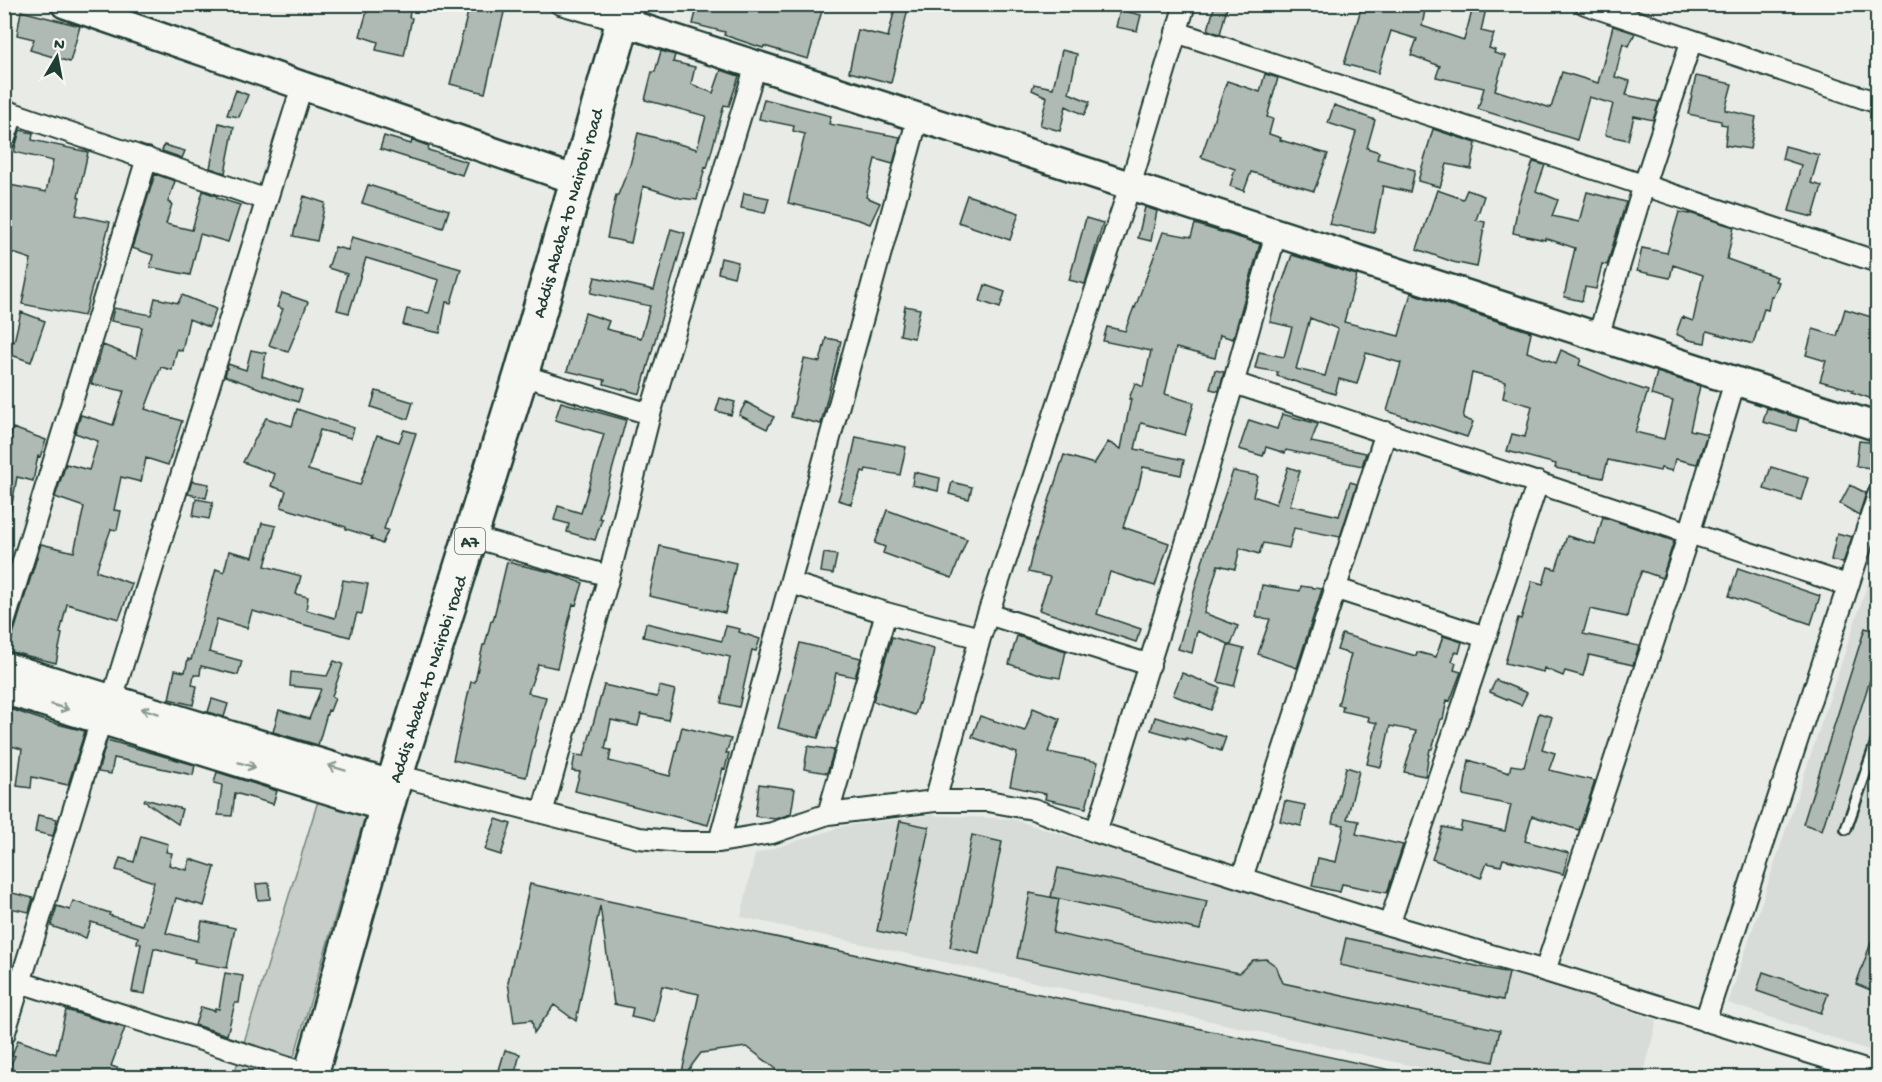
<svg xmlns="http://www.w3.org/2000/svg" width="1882" height="1082" font-family="'Gochi Hand',sans-serif">
  <rect width="100%" height="100%" fill="#e9ebe7"/>
  <filter id="ink" filterUnits="userSpaceOnUse"><feTurbulence type="fractalNoise" baseFrequency=".0167" numOctaves="2"/><feDisplacementMap in="SourceGraphic" scale="12" xChannelSelector="R" yChannelSelector="G"/><feConvolveMatrix kernelMatrix="1 2 1 2 8 2 1 2 1" color-interpolation-filters="sRGB"/></filter>
  <g filter="url(#ink)">
    <path fill="#d8dcd8" d="M1877 556V1053L1728 1003Z
      M930 815 1012 819 1380 933 1520 974 1657 1020 1643 1077H1463L741 917 755 854 844 826Z"/>
    <path fill="#c7cec9" stroke="#73867e" stroke-width="1.5" d="M318 801 365 816 288 1077 233 1078Z"/>
    <path fill="#b0bab5" stroke="#1f3d34" stroke-width="1.5" fill-rule="evenodd" d="M369 4H412L409 17 412 18 404 56 376 50 378 42 360 36Z
      M470 4H506L485 93 450 84Z
      M698 4H824L808 59 764 46 763 48 724 35 725 32 693 24Z
      M896 4H909L891 83 849 72 858 30 888 37Z
      M1215 4H1228L1220 34 1208 30Z
      M1380 4H1400L1425 10 1422 26 1464 40 1474 4H1487L1481 31 1494 34 1489 48 1495 50 1494 53 1505 56 1495 90 1551 108 1562 72 1598 83 1613 26 1635 33 1629 46 1623 43 1615 77 1630 81 1626 95 1659 102 1653 120 1634 116 1628 140 1605 135 1613 104 1589 97 1577 140 1478 109 1484 88 1436 77 1440 66 1411 55 1417 39 1391 31 1378 73 1344 64 1362 6 1379 11Z
      M1120 10 1141 15 1137 31 1116 27Z
      M21 11 80 26 70 62 30 50 34 39 17 35Z
      M1062 50 1077 54 1069 93 1090 102 1084 115 1066 106 1060 131 1040 125 1047 97 1032 90 1034 84 1053 88Z
      M661 51 675 55 673 62 695 67 691 84 713 93 721 70 739 76 729 106 724 105 707 168 705 167 697 200 680 198 643 186 631 243 607 238 616 195H618L630 165 638 133 697 149 706 116 645 100 652 72H655Z
      M1265 74 1278 78 1267 117 1273 119 1269 134 1281 138 1280 140 1328 154 1314 191 1251 172 1244 191 1230 186 1235 169 1201 157 1227 81 1260 92Z
      M1696 76 1732 84 1725 110 1756 117 1750 149 1725 145 1727 125 1721 124V121L1688 114Z
      M236 90 248 95 239 117 227 115Z
      M764 99 831 116 829 124 900 137 893 164 875 159 866 197 880 203 870 224 859 220 788 203 805 134 793 131 794 126 759 119Z
      M1334 105 1375 120 1367 148 1379 152 1377 159 1415 170 1410 192 1383 186 1374 233 1329 224 1356 132 1328 123Z
      M219 123 234 127 225 173 210 168Z
      M1433 129 1476 143 1471 169 1447 164 1440 187 1418 181Z
      M20 130 33 133 32 140 88 152 78 197 80 198 76 215 110 222 84 316 22 304 31 259 4 250V184L46 192 53 161 14 152Z
      M384 136 411 144 412 140 429 146 428 150 467 162 462 175 380 149Z
      M164 145 185 151 182 158 162 151Z
      M1785 146 1819 155 1811 183 1822 186 1813 217 1789 211 1801 165 1782 159Z
      M1533 162 1545 165 1536 191 1558 200 1552 216 1579 222 1587 192 1626 202 1607 265 1602 264 1596 289 1585 287 1582 301 1564 297 1575 248 1545 238V240L1513 233 1518 205Z
      M155 174 175 181 168 202 172 204 166 224 192 230 203 191 217 196V198L240 205 228 242 200 234 190 275 150 267 153 255 132 248Z
      M368 185 449 210 443 228 362 203Z
      M1437 190 1463 199 1467 190 1484 196 1476 220 1485 222 1477 267 1453 262 1417 249Z
      M744 193 769 198 765 213 741 208Z
      M967 195 1019 213 1010 240 958 222Z
      M304 196 325 203 317 241 293 236Z
      M1145 207 1157 211 1151 241 1138 238Z
      M1679 212 1689 214V213L1734 227 1727 259 1777 277 1775 281 1779 282 1773 297 1771 296 1768 310 1764 309 1753 344 1707 331 1705 343 1689 340 1676 334 1682 317 1693 321 1703 275 1673 265 1670 278 1637 271 1642 248 1667 253Z
      M1086 218 1103 223 1085 284 1069 280Z
      M1195 224 1260 244 1233 339 1220 335 1215 358 1176 348 1165 394 1194 403 1185 435 1141 423 1135 449 1184 460 1181 475 1143 467 1138 489H1136L1123 527 1169 543 1155 586 1110 572 1097 614 1141 629 1136 642 1039 610 1050 577 1028 572 1033 550 1064 455 1094 464 1108 442 1121 449 1131 399H1129L1135 383 1143 387 1151 351 1103 341 1107 327 1125 331 1134 307 1135 308 1163 232 1191 237Z
      M671 229 685 233 640 394 604 384 605 380 567 371 585 313 609 321 606 329 641 338 650 306 591 293 595 277 654 290Z
      M352 237 461 269 451 303 446 302 440 333 403 325 407 309 429 313 439 280 366 258 349 313 337 310 347 274 328 268 335 247 348 250Z
      M1292 255 1357 275 1344 322 1399 336 1411 293 1531 332 1527 352 1556 363 1561 350 1581 359 1579 365 1618 381 1648 391 1635 432 1664 439 1673 401 1651 395 1657 372 1700 386 1690 430 1707 434 1697 464 1675 459 1672 471 1661 468 1660 471 1608 460 1603 478 1555 468 1556 464 1507 451 1512 434 1525 437 1532 406 1503 398 1506 382 1472 373 1463 418 1473 422 1467 437 1387 411 1401 363 1366 353 1357 384 1339 379 1335 394 1277 376 1278 372 1255 368 1259 352 1284 357 1292 327 1270 322 1274 306ZM1310 318 1338 329 1325 376 1296 369Z
      M721 258 738 262 734 277 718 273Z
      M985 285 1005 292 1000 308 980 301Z
      M282 293 308 302 288 352 269 345 283 309 277 307Z
      M182 295 216 309 209 327 189 319 182 351 177 349 172 370 161 367 145 409 182 421 168 465 146 458 141 482 121 477 114 510 121 511 117 530 111 529 96 571 132 584 119 619 67 604 60 633 62 634 56 663 8 651 41 544 74 552 84 507 55 497 66 464 89 470 98 441 75 433 81 415 113 425 124 391 91 384 103 345 136 358 142 327 111 321 114 308 151 315 155 298 178 303Z
      M905 306 920 309 914 338 900 335Z
      M1845 309 1878 319 1874 333 1878 334V366L1872 381H1878V401L1852 392 1853 390 1820 381 1826 361 1806 355 1813 329 1837 336Z
      M21 312 45 321 31 362 6 353 10 340 14 342Z
      M826 338 841 341 821 424 791 417 804 359 820 362Z
      M251 350 266 353 262 376 302 390 298 402 225 376 228 364 246 370Z
      M1215 370 1224 372 1219 391 1210 389Z
      M376 391 413 402 408 419 371 407Z
      M720 398 735 402 731 415 716 411Z
      M561 402 626 420 599 518 602 519 595 540 567 532 569 524 554 520 558 506 581 513 604 434 555 420Z
      M746 402 774 417 767 429 739 415Z
      M1767 408 1799 418 1796 431 1763 422Z
      M297 409 354 428 351 438 320 430 308 470 360 485 377 435 399 442 404 430 416 433 384 529 388 530 382 544 371 539 372 537 346 529V527L281 507 286 491 271 486 275 474 243 462 266 418 292 426Z
      M1282 414 1318 424 1311 442 1366 453 1362 466 1286 450 1285 453 1266 447 1263 456 1239 449 1249 420 1277 429Z
      M13 428 46 440 40 457 38 456 33 481 17 477 11 510 4 509V434L11 435Z
      M856 437 906 447 900 475 866 469 865 472 862 471 851 504 838 500 850 465Z
      M1859 441 1878 443V469L1856 466Z
      M1288 467 1300 471 1290 505 1339 516 1350 482 1357 484 1340 537 1294 528 1289 548 1263 543 1259 554 1240 548 1235 569 1218 565 1204 613 1238 626 1231 645 1197 631 1192 653 1178 649 1206 549 1233 471 1258 476 1253 496 1276 504Z
      M1771 467 1808 478 1801 500 1764 489Z
      M914 472 940 478 938 491 912 485Z
      M192 481 209 484 206 498 188 494Z
      M952 482 972 487 969 499 949 494Z
      M1850 485 1866 493 1859 515 1840 504Z
      M196 499 213 502 209 519 193 516Z
      M887 510 967 539 952 578 883 553 885 547 875 543Z
      M1603 517 1674 541 1662 578 1642 571 1633 591 1627 617 1590 609 1583 634 1639 646 1633 665 1589 655 1583 676 1565 671 1563 676 1544 668 1543 672 1505 663 1518 618 1521 619 1532 581 1543 584 1548 567 1556 569 1567 536 1595 544Z
      M262 523 276 526 265 566 301 576 296 594 308 597 306 610 335 618 343 580 368 584 362 614 357 613 350 637 252 611 247 628 217 619 209 652 242 661 238 675 201 666 200 675H194L192 685 197 686 193 705 169 699 175 670 185 672 188 659 191 660 216 569 224 572 229 551 253 557Z
      M1837 533 1852 537 1843 563 1831 560Z
      M660 546 736 563 725 613 649 596Z
      M824 553 837 555 833 574 821 572Z
      M507 562 555 573 583 583 576 605 573 604 557 668 538 664 528 693 546 697 526 777 453 760 471 682H475L483 645H485L491 621H493Z
      M1738 568 1820 596 1811 624 1729 596Z
      M1262 585 1300 591 1301 586 1322 589 1297 668 1258 654 1270 619 1256 617Z
      M646 623 722 641 726 626 740 629 739 632 760 639 756 651 752 650 739 707 721 703 730 657 643 637Z
      M1865 628 1878 632V655L1822 830 1803 824Z
      M1342 634 1416 656 1417 652 1436 657 1443 636 1462 642 1459 653 1455 652 1452 661 1456 663 1454 670 1461 672 1450 701 1447 700 1443 719H1441L1432 749H1430L1425 776 1404 772 1416 731 1390 726 1381 767 1367 764 1377 723 1368 721 1369 717 1342 711 1343 706 1338 705 1351 654 1337 650Z
      M1017 636 1066 651 1060 678 1043 675 1009 664Z
      M892 637 934 649 930 670 915 715 873 701Z
      M800 643 861 658 855 677 836 673 828 708 818 738 778 728Z
      M1228 645 1244 649 1234 686 1218 682Z
      M334 661 343 664 332 696 335 698 330 711 328 710 318 745 273 732 279 710 309 719 321 689 290 686 291 672 327 676Z
      M1182 673 1220 688 1211 710 1173 695Z
      M1496 680 1527 693 1521 705 1490 692Z
      M604 685 657 697 659 686 675 690 668 720 641 714 638 726 611 720 605 749 611 750 609 761 670 776 682 727 731 739 726 753H729L725 769 723 768 708 825 575 791 580 772 572 771 575 755 584 756Z
      M212 699 228 704 224 717 208 712Z
      M4 707 49 722 85 731 68 785 32 777 31 788 17 786 22 749 4 744Z
      M1033 708 1060 719 1048 752 1098 762 1086 808 1045 799 1046 794 1010 786 1017 753 972 737 980 716 1025 731Z
      M1539 713 1552 717 1542 749 1555 753 1549 770 1595 781 1579 830 1532 816 1525 841 1569 853 1563 874 1503 859 1501 866 1487 863 1481 878 1432 859 1443 827 1460 831 1462 822 1505 831 1511 805 1463 795 1469 760 1509 773 1511 765 1524 767Z
      M1155 717 1226 737 1221 751 1186 738V740L1151 730Z
      M107 740 195 765 193 775 114 758 111 774 98 772Z
      M808 746 834 750 827 773 804 769Z
      M1346 767 1359 771 1347 819 1359 821 1356 834 1403 845 1387 893 1342 884 1340 892 1312 886 1318 858 1336 862 1344 825 1332 823Z
      M217 772 277 791 273 804 235 793 232 816 218 815 222 785 214 783Z
      M759 784 795 789 791 814 775 819 755 816Z
      M145 799 182 809 178 824 144 801Z
      M1285 801 1305 805 1301 826 1280 821Z
      M38 815 57 819 53 836 35 832Z
      M496 819 511 824 501 855 485 850Z
      M900 821 929 827 906 937 877 931Z
      M972 835 1002 842 979 954 950 947Z
      M141 836 168 844 166 852 172 853 169 865 187 870 190 859 215 867 204 906 176 898 166 933 198 941 202 921 235 928 227 968 194 962 195 959 154 948 145 994 132 992 141 944 137 943 138 937 91 922 86 938 51 926 57 906 70 910 73 901 110 913 109 915 142 925 154 882 116 870 120 858 134 862Z
      M1058 868 1207 901 1200 930 1051 897Z
      M269 883 270 899 258 900 256 884Z
      M530 884 1400 1072 1399 1077H777L775 1068 747 1047 701 1053 683 1077H681L699 994 662 986 654 1022 631 1017 633 1008 614 1004 600 906 576 1021 554 1005 534 1033 532 1020 514 1022 508 982Z
      M4 891 33 898 29 912 4 907Z
      M1030 893 1059 899 1053 933 1239 973 1253 960 1266 959 1276 966 1283 983 1500 1030 1493 1062 1017 958Z
      M1876 929H1878V980L1873 991 1856 984Z
      M1346 938 1509 973 1503 1000 1340 965Z
      M1763 972 1828 994 1821 1013 1757 991Z
      M225 973 243 976 239 1003H235L227 1035 195 1025 201 1007 215 1011V1008L219 1009Z
      M66 1010 125 1028 111 1066 139 1075V1077H105L91 1072 89 1077H4L15 1056 12 1055 18 1040 56 1054Z
      M505 1050 520 1054 514 1077H497Z"/>
    <g fill="none" stroke-linecap="round" stroke-linejoin="round">
      <defs>
        <path id="lane" d="M1846 829 1878 737"/>
        <path id="street" d="M560 4 623 22
          M1585 4 1878 103
          M1176 32 1878 262
          M4 110 267 200
          M4 141 13 113
          M1598 337 1644 185 1691 42
          M521 375 650 414
          M1234 383 1847 585
          M472 537 609 576
          M791 583 886 613 980 638
          M1334 588 1485 637
          M988 614 1150 665
          M4 623 147 158
          M396 775 639 838 680 842H719L772 833 828 814 935 801H988L1033 809 1096 832 1389 925 1545 971 1878 1074
          M935 801 980 638 1130 186 1185 4
          M542 813 609 576 650 414 756 65
          M828 814 886 613
          M1096 832C1160 634 1220 434 1276 233
          M719 842 918 117
          M1242 878 1386 432
          M1389 925 1538 482
          M1545 971 1690 531 1735 381
          M4 977 311 1075
          M1705 1021 1878 495
          M4 1035 101 720 112 699 302 86"/>
        <path id="secondary" d="M65 4 576 180
          M623 22 1878 427
          M4 666 393 785
          M4 690 387 808"/>
        <path id="highway" d="M310 1078 396 775 521 375 628 4"/>
      </defs>
      <use href="#lane" stroke="#1f3d34" stroke-width="14"/>
      <use href="#street" stroke="#1f3d34" stroke-width="24"/>
      <use href="#secondary" stroke="#1f3d34" stroke-width="32"/>
      <use href="#highway" stroke="#1f3d34" stroke-width="38"/>
      <use href="#lane" stroke="#f6f6f2" stroke-width="9"/>
      <use href="#street" stroke="#f6f6f2" stroke-width="20"/>
      <use href="#secondary" stroke="#f6f6f2" stroke-width="27"/>
      <use href="#highway" stroke="#f6f6f2" stroke-width="33"/>
    </g>
    <defs><path id="oneway-shaft" d="M-6 0H5M1.5-3L5.5 0L1.5 3" fill="none" stroke-width="1.6" stroke-linecap="round" stroke-linejoin="round" transform="scale(1.5)"/></defs>
    <g stroke="#8a9a93">
      <use href="#oneway-shaft" transform="translate(60 707) rotate(17)"/>
      <use href="#oneway-shaft" transform="translate(150 711) rotate(-163)"/>
      <use href="#oneway-shaft" transform="translate(247 765) rotate(17)"/>
      <use href="#oneway-shaft" transform="translate(337 768) rotate(-163)"/>
    </g>
  </g>
  <g text-anchor="middle" stroke-width="4.5" stroke-linejoin="round" paint-order="stroke">
    <rect fill="#f6f6f2" stroke="#60746d" stroke-width="1.5" x="455" y="528" width="30" height="26" rx="4.5"/>
    <g font-size="16" font-weight="bold" fill="#1f3d34">
      <text x="470" y="547">A7</text>
    </g>
    <g font-size="18" fill="#1f3d34" stroke="#f6f6f2">
      <text transform="translate(567 213) rotate(-74)" y="6">Addis Ababa to Nairobi road</text>
      <text transform="translate(427 679) rotate(-72)" y="6">Addis Ababa to Nairobi road</text>
    </g>
  </g>
  <rect width="1882" height="1082" fill="none" stroke="#f6f6f2" stroke-width="24"/>
  <rect x="12" y="12" width="1858" height="1058" fill="none" stroke="#1f3d34" stroke-width="2" filter="url(#ink)"/>
  <g transform="translate(57 57) rotate(10)" stroke="#f6f6f2" stroke-width="4.5" paint-order="stroke">
  <path d="M0-4.5L10 22L0 15L-10 22Z" fill="#1f3d34"/>
  <text y="-9" font-size="16" font-weight="bold" text-anchor="middle" fill="#1f3d34">N</text>
  </g>
</svg>
